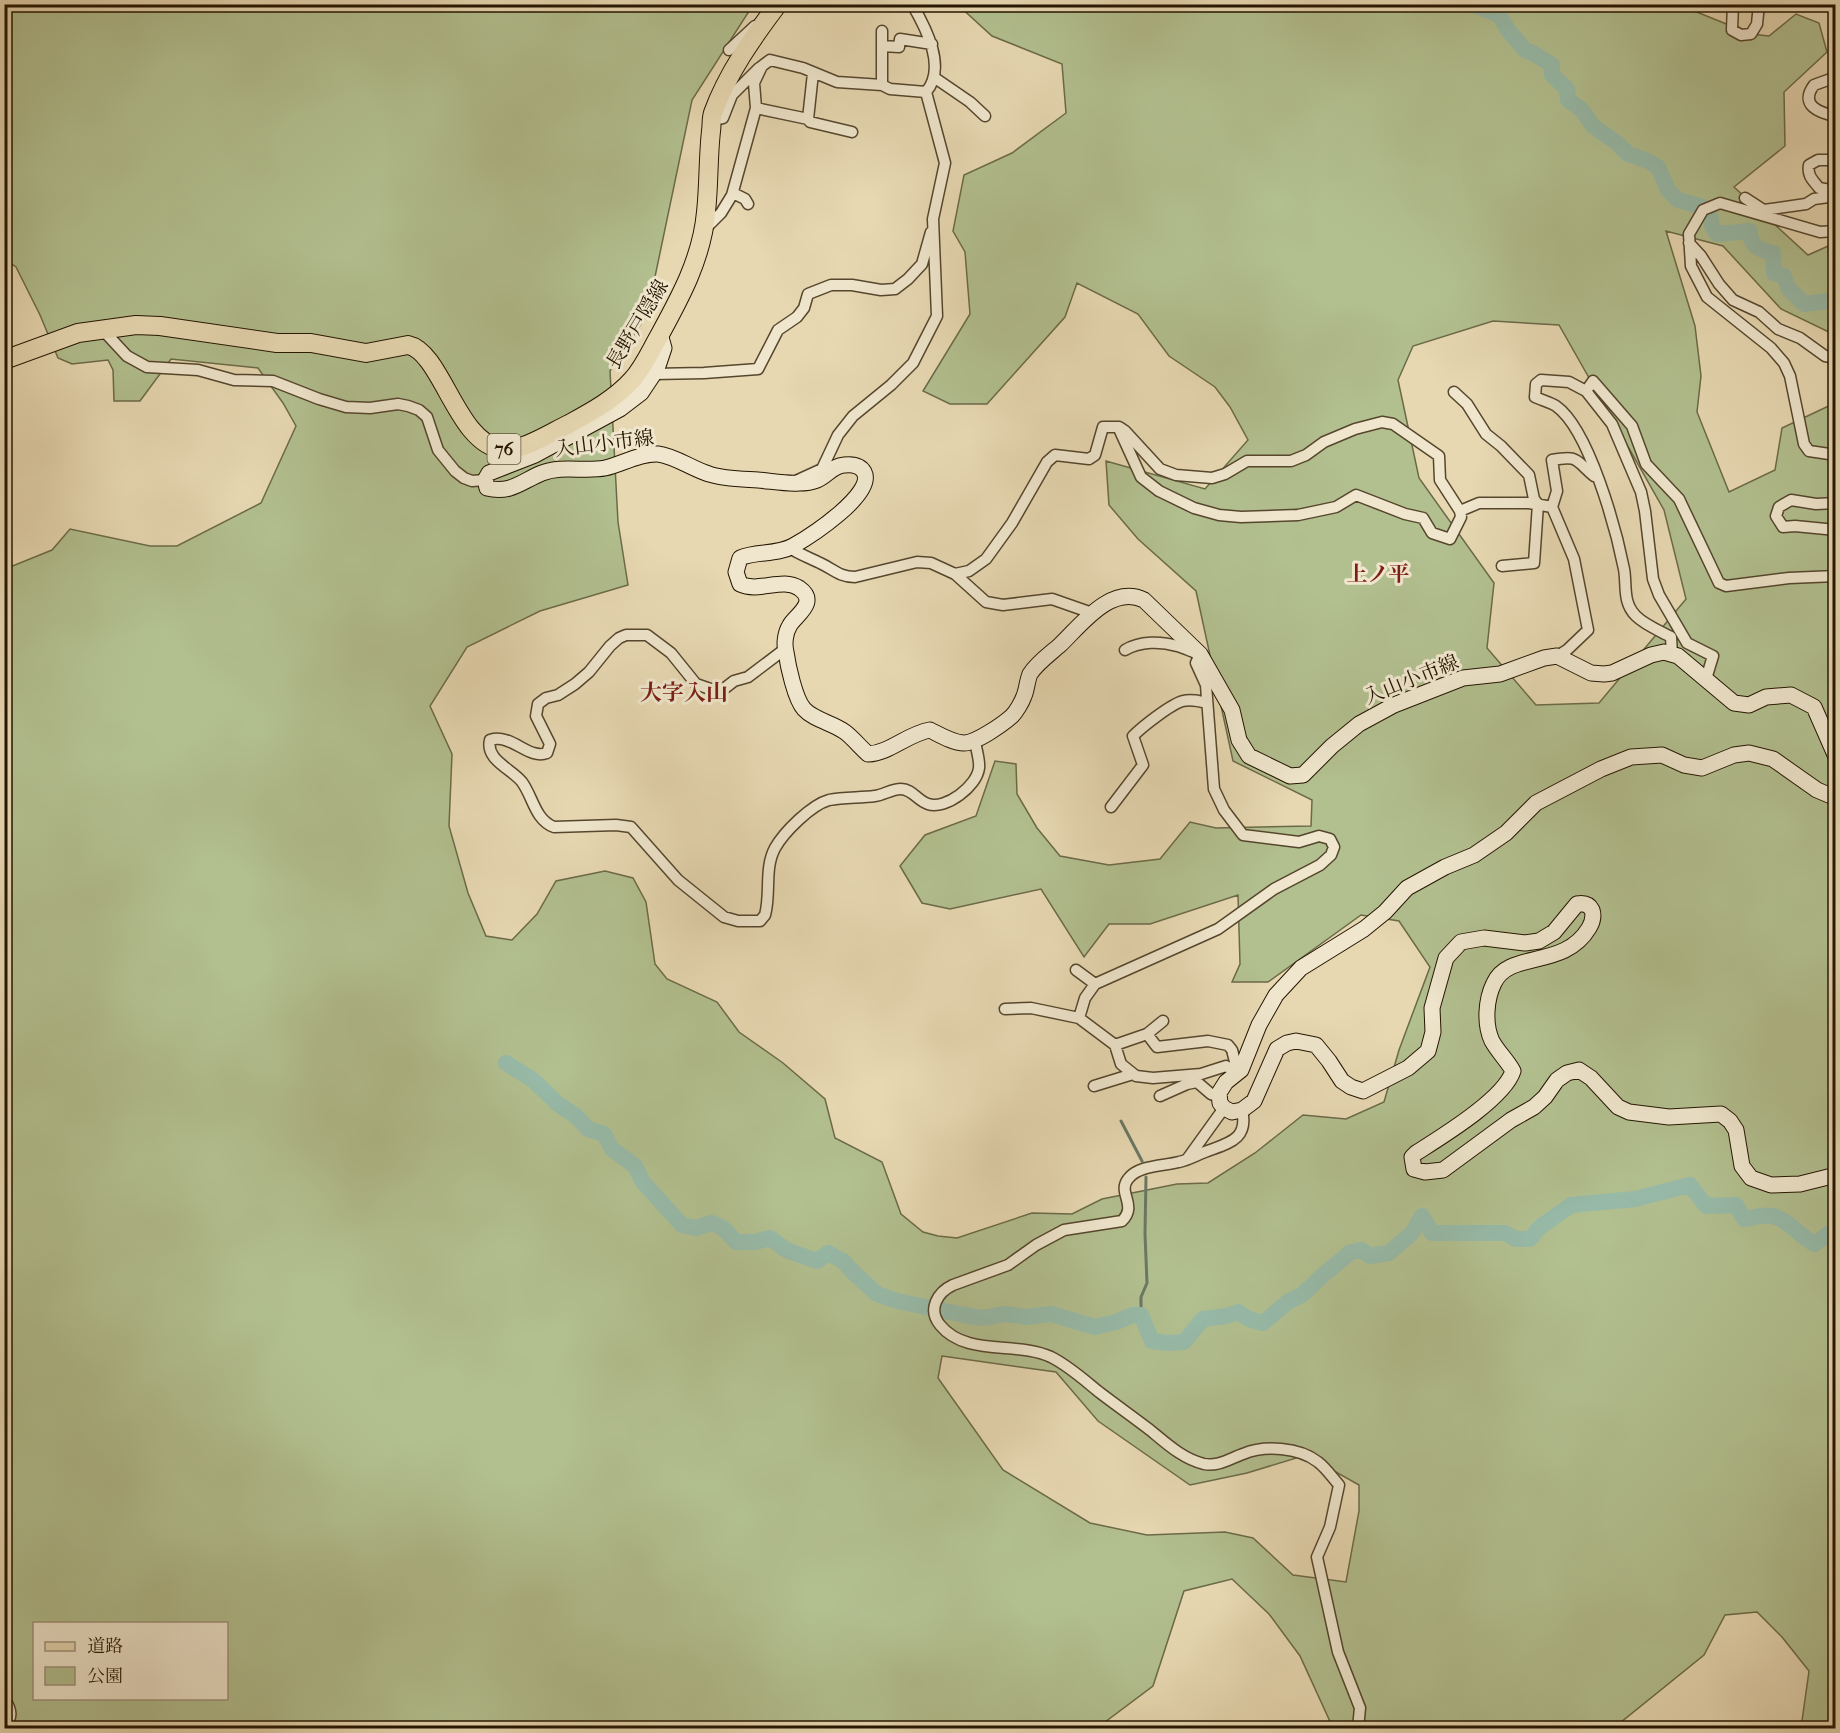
<svg xmlns="http://www.w3.org/2000/svg" width="1840" height="1733" font-family="'IM FELL French Canon','Noto Serif JP',serif">
  <rect width="100%" height="100%" fill="#e7d8b2"/>
  <filter id="stains"><feTurbulence type="fractalNoise" baseFrequency=".00333" numOctaves="4"/><feColorMatrix values="0 0 0 0 .2 0 0 0 0 .09 0 0 0 0 .02 0 0 0 .5 -.17"/></filter>
  <radialGradient id="worn" r=".72"><stop offset=".6" stop-color="#630" stop-opacity="0"/><stop offset="1" stop-color="#630" stop-opacity=".3"/></radialGradient>
  <path fill="#b2bf8f" stroke="#6b6a48" stroke-width="1.5" fill-rule="evenodd" d="M1677 4 1751 34 1769 36 1796 14 1819 23 1827 52 1784 92 1785 146 1734 187 1808 255 1835 243V335L1781 309 1723 246 1666 231 1695 326 1701 376 1697 412 1729 492 1775 470 1782 428 1835 403V1728H1801L1809 1671 1782 1637 1757 1612 1725 1615 1704 1655 1620 1723 1619 1728H1333L1300 1656 1269 1614 1232 1579 1184 1591 1153 1686 1097 1728H5V569L52 550 70 529 150 546H177L261 503 296 426 283 403 258 368 171 359 140 401H114L113 370 108 360 72 364 58 358 40 315 16 267 5 259V5H753L692 100 647 315 610 371 618 522 628 585 540 611 467 647 430 706 452 754 449 826 468 893 486 936 512 940 537 914 556 881 605 871 633 878 646 902 655 964 667 979 717 1002 739 1032 783 1063 825 1099 835 1138 882 1162 901 1214 923 1232 938 1236 957 1238 1032 1213 1072 1214 1102 1199 1177 1184 1208 1183 1255 1153 1303 1115 1346 1119 1384 1102 1399 1050 1430 967 1399 921 1361 915 1268 982H1232L1240 964 1238 895 1150 924H1109L1084 957 1041 889 950 909 922 903 900 866 925 835 976 816 995 761 1016 764 1017 794 1037 828 1060 856 1109 865 1160 859 1190 822 1216 828 1311 826 1312 800 1233 761 1196 591 1138 539 1109 505 1106 461 1205 489 1248 440 1230 407 1215 387 1169 356 1138 314 1077 283 1065 317 987 404H950L923 391 970 314 965 252 953 231 964 175 1012 153 1066 113 1062 64 992 36 958 5ZM1493 321 1559 325 1664 510 1686 599 1599 703 1536 705 1487 648 1494 583 1419 478 1398 380 1413 346ZM942 1356 1056 1372 1098 1421 1190 1485 1247 1473 1306 1455 1359 1485V1511L1346 1582 1293 1575 1253 1538 1225 1532 1147 1535 1090 1523 1003 1470 938 1378ZM34 1624H226V1698H34Z"/>
  <g fill="none" stroke-linecap="round" stroke-linejoin="round">
    <path stroke="#697865" stroke-width="3" d="M1121 1121 1142 1161
      M1141 1315V1297L1147 1283 1145 1234 1146 1177"/>
    <path stroke="#97baa8" stroke-width="16" d="M1472 4 1499 15 1508 30 1525 50 1533 53 1552 65V75L1567 89 1568 100 1581 109 1593 126 1617 143 1628 154 1648 161 1658 167 1668 190 1678 200 1700 206 1710 214 1712 226 1717 234 1750 231C1750 246 1759 250 1773 253L1774 273 1784 276 1788 288 1804 304 1836 300
      M506 1063 533 1080 558 1104 576 1116 588 1129 604 1134 612 1149 635 1166 643 1182 682 1225 695 1228 712 1223 723 1228 736 1242H755L770 1238 786 1250 817 1261 828 1253 843 1261 855 1274 877 1294 897 1301 964 1315 982 1318 1005 1314 1027 1317 1051 1314 1095 1327 1116 1322 1133 1315H1141L1152 1341 1167 1343 1184 1342 1203 1319 1226 1316 1238 1312 1249 1319 1263 1323 1289 1301 1302 1295 1323 1275 1351 1252 1361 1250 1370 1256 1389 1253 1412 1233 1422 1216 1432 1233H1505L1516 1239H1530L1540 1227 1571 1205 1635 1199 1690 1185 1706 1206 1736 1205 1744 1219C1752 1218 1764 1214 1772 1216 1788 1218 1800 1238 1815 1244L1829 1233H1836"/>
    <defs>
      <path id="minor" d="M912 4C926 28 947 68 926 92
        M1733 4 1732 30 1741 35 1751 34 1757 24 1759 4
        M882 31V85
        M882 46 899 47 900 39 932 44
        M729 50 755 26
        M1836 77 1814 85C1799 105 1819 113 1836 116
        M935 78 970 102 985 116
        M756 108 808 119 813 73
        M808 119 810 122 852 132
        M712 120 723 118 732 95 759 68
        M1836 160H1818L1809 165C1807 176 1813 180 1819 188L1836 191
        M733 193 745 199 748 204
        M1745 198 1768 213
        M1764 210 1806 204 1814 199 1836 196
        M704 230 721 213 732 195 756 108 754 83 762 66 770 60 803 68 837 82 882 85 890 89 926 92
        M1836 231 1820 232 1720 203 1703 210 1689 234 1691 266 1707 297 1771 348 1784 363 1790 376 1804 444 1809 451 1836 455
        M1689 243 1701 256 1719 284 1733 300 1759 312 1778 329 1800 338 1825 356 1836 358
        M101 328 127 356 147 367 198 370 234 380 273 381 319 399 346 407 370 408 398 404 408 406 419 410 427 417 438 450 455 471 464 478 472 481 485 480
        M654 374 704 373 758 369 778 330 797 317 804 308 808 294 831 285H852L881 290 895 289 908 279 922 264 931 232
        M1586 391 1593 381 1632 426 1646 464 1679 499 1719 583 1726 586 1789 578 1836 576
        M1454 392 1467 404 1486 434 1501 446 1529 475 1534 499 1538 504 1534 563 1502 566
        M1120 431 1141 477 1159 491 1194 508 1219 515 1241 517 1298 515 1336 507 1356 495 1405 514 1423 518 1432 533 1450 539 1461 517 1460 511
        M798 480 822 469 838 435 853 416 891 385 913 363 937 316 933 219 945 163 926 92
        M1836 503 1816 504 1791 500 1779 507 1776 516 1783 527 1795 526 1836 530
        M1552 507 1557 491 1552 460C1579 455 1575 460 1594 476
        M790 548C799 554 810 558 820 563 833 569 839 577 855 577L917 562 931 563 955 574 986 602 1003 605 1052 599 1092 613
        M955 574 969 571 986 559 1012 523 1047 462 1055 455 1089 459 1095 455 1103 427H1119L1125 431 1160 469 1176 475 1212 478 1225 474 1247 461H1291L1306 455 1324 442 1355 429 1382 422 1393 424 1439 456 1440 480 1460 511 1479 503H1529L1552 507 1574 559 1588 630 1567 650 1557 656
        M785 649 748 677 734 681 725 688 713 690 696 684 671 653 647 635H626L619 638 610 646 589 672 575 684 558 695 546 698 538 704 536 716 550 744 547 753C528 760 512 733 490 740 485 760 512 769 522 782 533 797 535 820 554 827L616 825 631 827 678 880 724 917 738 921H760L765 915C771 894 764 868 775 848 784 832 811 805 829 800 844 797 860 798 875 796 883 795 892 789 901 789 912 789 918 801 928 804 946 810 977 786 979 768 980 760 976 749 975 741
        M1125 650C1140 641 1161 641 1177 646 1185 648 1192 652 1200 654L1196 663 1206 685 1214 789 1224 810 1243 835 1299 842 1319 836 1330 839 1334 847 1331 855 1320 865 1274 889 1218 929 1095 984 1085 998 1079 1018 1115 1045 1121 1064 1136 1076 1153 1078 1201 1074 1226 1066 1238 1073
        M1672 655 1671 637C1660 631 1645 625 1636 616 1622 602 1627 585 1624 569 1616 529 1589 429 1556 406 1550 402 1541 400 1535 397L1536 384 1541 380 1569 382 1586 391 1612 424 1641 492 1645 511 1653 579 1659 595 1687 643 1713 656 1706 679
        M1111 807 1143 765 1133 736C1142 727 1171 704 1183 701 1191 699 1199 701 1207 703
        M1076 970 1095 984
        M1005 1009 1031 1008 1079 1018
        M1147 1034 1163 1021
        M1115 1045 1147 1034 1157 1047 1208 1041 1228 1045 1232 1050 1238 1073
        M1094 1086 1133 1074
        M1160 1096 1187 1084 1197 1082 1211 1094 1220 1097
        M1242 1110C1249 1140 1228 1143 1205 1152 1197 1155 1188 1160 1179 1162 1164 1166 1138 1165 1128 1179 1117 1193 1138 1205 1122 1221L1064 1230 1036 1245 1008 1265 953 1285C938 1292 927 1309 940 1325 966 1357 1017 1341 1051 1357 1069 1366 1083 1379 1099 1392 1116 1405 1133 1417 1150 1430 1167 1444 1183 1459 1204 1464 1218 1467 1231 1458 1243 1454 1264 1445 1299 1447 1318 1462 1326 1468 1332 1477 1339 1485L1330 1527 1317 1557 1338 1652 1360 1708 1358 1728
        M1188 1158 1224 1108
        M4 1698C12 1710 13 1717 4 1728"/>
      <path id="secondary" d="M660 334 664 348 657 369 641 393 620 409 535 455 489 473 485 480 487 488C511 494 522 481 542 473 562 465 585 472 605 468 622 464 640 453 658 454 675 456 692 469 709 474 724 479 742 479 758 480 771 481 786 484 799 483 804 483 812 482 817 480 827 476 832 466 844 465 852 464 860 465 864 472 876 494 809 537 793 546 777 555 756 551 740 558L736 572 740 584C759 593 782 577 799 588 819 602 796 615 790 625 785 633 784 644 786 652 788 666 795 699 804 709 814 720 833 723 845 732 853 738 860 747 868 754 890 753 907 734 930 730 940 735 953 743 964 743 976 743 1003 724 1012 716 1016 712 1022 702 1024 696 1027 689 1027 681 1030 674 1037 663 1051 653 1060 645 1081 625 1111 584 1144 600L1200 654 1232 710 1239 740 1249 756 1290 776 1303 775 1332 746 1359 724 1394 705 1463 678 1500 674 1544 658 1557 656 1591 673 1604 674 1612 673 1651 655 1664 652 1678 656 1734 703 1749 705 1766 697 1791 695 1814 707 1836 757
        M1836 798 1817 790 1773 759 1749 753 1734 755 1702 768 1684 765 1662 755 1631 757 1601 769 1536 803 1506 833 1474 855 1445 867 1407 888 1385 912 1364 929 1301 968 1276 995 1259 1025 1241 1070 1226 1082 1219 1093 1220 1103 1224 1108 1232 1112 1242 1110 1254 1101 1277 1049 1287 1043 1296 1041 1316 1045 1329 1061 1342 1081 1351 1087 1363 1091 1408 1068 1428 1051 1433 1032 1432 1008 1446 958 1461 942 1484 938 1525 943 1539 941 1554 932 1577 904C1583 903 1589 904 1592 910 1594 916 1592 923 1589 928 1564 970 1509 950 1494 983 1486 999 1484 1024 1492 1041 1498 1052 1507 1060 1513 1071 1504 1099 1441 1137 1416 1153L1412 1157 1414 1169 1425 1172 1443 1170 1511 1120 1534 1107 1545 1097 1557 1080 1567 1073 1579 1070 1591 1078 1618 1107 1629 1112 1669 1117 1721 1114 1730 1121 1736 1130 1742 1166 1751 1178 1771 1185 1800 1184 1836 1175"/>
      <path id="primary" d="M4 360 78 333 136 325 160 326 277 343H311L366 353 408 345C442 352 457 444 502 449 524 451 550 433 569 424 591 412 615 399 632 380 643 368 650 352 658 338 680 298 702 258 706 212 709 185 708 158 711 131 712 125 711 119 713 113 727 74 753 37 778 4"/>
    </defs>
    <use href="#minor" stroke="#55462d" stroke-width="13"/>
    <use href="#secondary" stroke="#241501" stroke-width="17"/>
    <use href="#primary" stroke="#241501" stroke-width="20"/>
    <use href="#minor" stroke="#efe6cd" stroke-width="10"/>
    <use href="#secondary" stroke="#efe6cd" stroke-width="15"/>
    <use href="#primary" stroke="#e7d8b2" stroke-width="18"/>
  </g>
  <g text-anchor="middle" stroke-width="6" stroke-linejoin="round" paint-order="stroke">
    <rect fill="#efe6cd" stroke="#61543e" stroke-width="1.5" x="487.5" y="434" width="33" height="30" rx="4.5"/>
    <g font-size="18" font-weight="bold" fill="#241501">
      <text x="504" y="455">76</text>
    </g>
    <g font-size="20" fill="#241501" stroke="#efe6cd">
      <text transform="translate(637 324) rotate(-59)" y="7">長野戸隠線</text>
      <text transform="translate(604 443) rotate(-7)" y="7">入山小市線</text>
      <text transform="translate(1411 679) rotate(-22)" y="7">入山小市線</text>
    </g>
    <g font-size="21" font-weight="bold" fill="#7a1f14" stroke="#efe6cd">
      <text x="1378" y="581">上ノ平</text>
    </g>
    <g font-size="22" font-weight="bold" fill="#7a1f14" stroke="#efe6cd">
      <text x="684" y="700">大字入山</text>
    </g>
  </g>
  <rect width="1840" height="1733" fill="none" stroke="#e7d8b2" stroke-width="24"/>
  <rect x="6" y="6" width="1828" height="1721" fill="none" stroke="#241501" stroke-width="3"/>
  <rect x="12" y="12" width="1816" height="1709" fill="none" stroke="#241501" stroke-width="1.5"/>
  <rect x="33" y="1622" width="195" height="78" fill="#efe6cd" stroke="#9e927b" stroke-width="1.5"/>
  <rect x="45" y="1642" width="30" height="9" fill="#e7d8b2" stroke="#9e927b" stroke-width="1.5"/>
  <text x="87" y="1652" font-size="18" fill="#241501">道路</text>
  <rect x="45" y="1667" width="30" height="18" fill="#b2bf8f" stroke="#9e927b" stroke-width="1.5"/>
  <text x="87" y="1682" font-size="18" fill="#241501">公園</text>
  <rect width="100%" height="100%" filter="url(#stains)"/>
  <rect width="100%" height="100%" fill="url(#worn)"/>
</svg>
